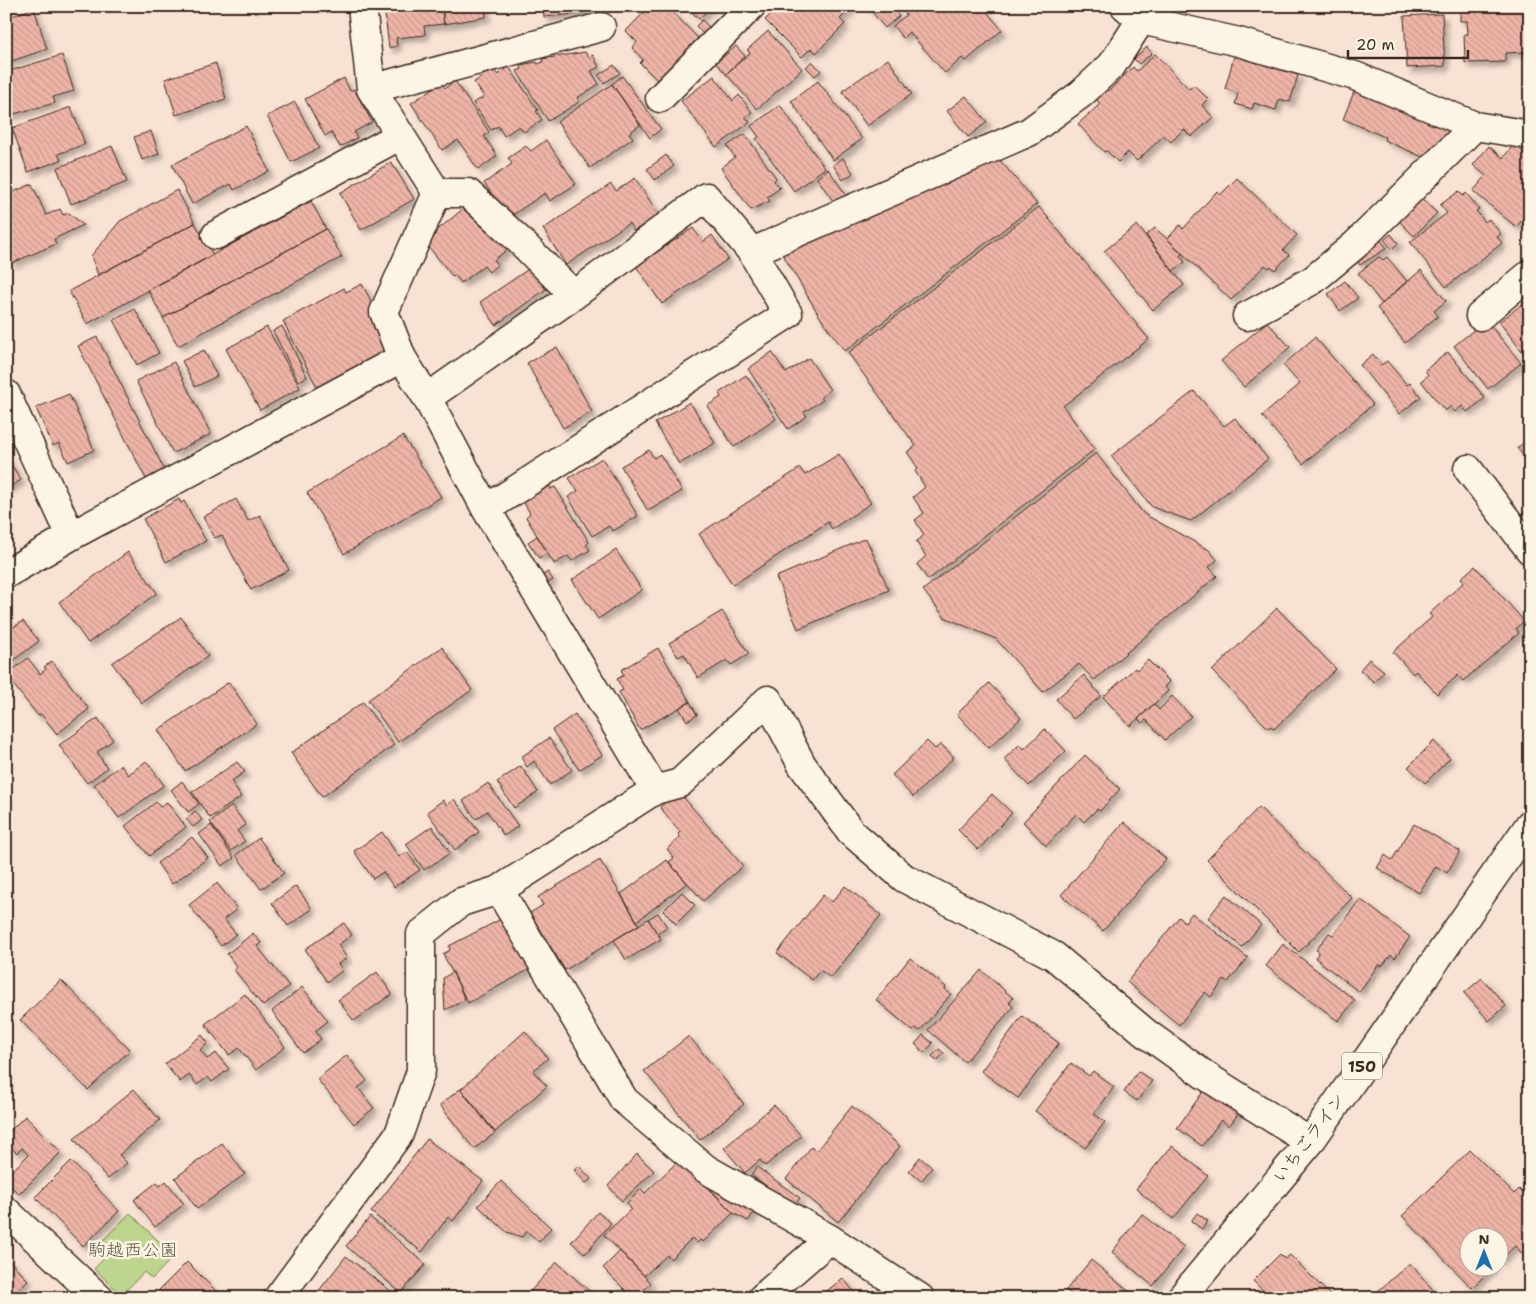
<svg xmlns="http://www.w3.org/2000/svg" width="1536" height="1304" font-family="'Shantell Sans','Klee One',sans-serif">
  <defs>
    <pattern id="building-back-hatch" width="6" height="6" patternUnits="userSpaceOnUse" patternTransform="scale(1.25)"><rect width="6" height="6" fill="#eeb4a8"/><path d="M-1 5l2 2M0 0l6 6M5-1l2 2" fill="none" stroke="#cd9b90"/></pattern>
    <filter id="shadow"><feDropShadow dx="4.5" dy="4.5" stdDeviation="2.5" flood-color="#0004"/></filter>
  </defs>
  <rect width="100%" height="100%" fill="#f8e2d3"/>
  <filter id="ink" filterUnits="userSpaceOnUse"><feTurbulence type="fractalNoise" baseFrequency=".02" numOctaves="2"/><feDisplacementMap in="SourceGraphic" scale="10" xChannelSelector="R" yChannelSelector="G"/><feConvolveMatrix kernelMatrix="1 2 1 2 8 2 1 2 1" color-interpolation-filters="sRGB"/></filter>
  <g filter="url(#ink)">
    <path fill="#bdd58c" stroke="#7c8055" d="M130 1213 174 1256 152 1279 144 1272 122 1295 94 1269 108 1254 98 1245Z"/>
    <path fill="url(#building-back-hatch)" stroke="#3b2a1e" filter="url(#shadow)" d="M384 6H442L444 24 424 26 425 35 396 38 397 46 389 48Z
      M442 6H485L486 17 444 24Z
      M543 6H587V13L544 17Z
      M650 6H667L698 38 696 40 698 43 683 55 685 57 660 83 640 63 643 60 632 48 637 42 626 31Z
      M686 6H711L699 19Z
      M779 6H853L840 19 845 24 816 53 811 48 802 57 765 20Z
      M867 6H890L899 16 885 28Z
      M899 6H982L1002 30 966 61 962 58 945 73 909 32 903 38 893 26 906 15Z
      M1467 6H1530V75L1528 52 1505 53V62L1465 63 1464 34H1468L1467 21H1460V9H1467Z
      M34 8 47 49 6 63V18Z
      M1442 14 1445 66 1407 68 1404 16Z
      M702 20 711 29 705 36 696 26Z
      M768 31 802 69 757 109 726 74 750 53 747 50Z
      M736 46 745 56 726 74 716 63Z
      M1147 47 1152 53 1139 64 1134 59Z
      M585 52 589 58 593 55 599 67 591 71 599 84 577 98 579 101 576 104 548 121 517 71 522 69 520 65 537 62 538 64 543 62 542 59Z
      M1155 54 1189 89 1194 85 1208 99 1202 105 1213 117 1191 137 1184 129 1171 142 1164 135 1137 161 1128 152 1118 162 1107 151 1104 152 1078 124 1100 104 1096 99 1107 89 1109 91 1133 67 1137 71Z
      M62 55 74 91 53 97 55 103 6 116V72Z
      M1234 56 1298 75 1290 102 1279 99 1276 110 1254 103 1252 109 1235 104 1238 93 1225 89Z
      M888 59 912 94 867 126 842 91Z
      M812 61 821 71 815 76 806 67Z
      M216 63 226 99 176 115 165 79Z
      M614 65 620 73 604 83 598 75Z
      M509 67 538 110 536 111 542 120 524 132 519 126 504 136 498 126 491 130 473 103 484 97 474 82 482 77 481 75 495 71 498 75Z
      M622 76 661 129 650 138 612 84Z
      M714 76 733 101 739 95 752 112 745 117 750 122 716 147 681 101Z
      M344 78 350 91 354 89 372 122 354 132 357 138 340 147 331 132 325 136 305 99Z
      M455 81 489 132 484 136 497 156 478 170 458 140 442 150 411 103 441 83 445 88Z
      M818 81 862 139 833 160 791 101Z
      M612 84 640 125 629 133 633 138 590 168 557 122Z
      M1356 87 1455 132 1434 162 1384 140 1385 137 1343 119Z
      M966 96 987 122 968 137 947 111Z
      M295 102 319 148 291 162 267 116Z
      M780 105 825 168 794 191 756 139 759 137 751 126Z
      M71 107 85 144 58 154 61 160 28 172 12 128Z
      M246 126 269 171 234 190 231 184 192 204 172 165Z
      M151 131 159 154 142 160 134 137Z
      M745 134 776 178 774 181 780 188 767 197 770 201 751 210 721 168 735 157 727 146Z
      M546 140 576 184 550 201 545 193 508 218 484 183 512 164 508 158 526 146 531 151Z
      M1514 144 1530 158V211L1516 227 1473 191 1486 176 1473 165 1489 146 1503 158Z
      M112 146 127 182 71 204 57 168Z
      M666 155 674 166 655 180 647 169Z
      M843 158 853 173 843 180 833 165Z
      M998 158 1037 204 845 351 823 322 782 253Z
      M391 162 414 199 361 230 340 193Z
      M828 169 847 196 835 204 817 178Z
      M635 178 659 215 634 231 629 223 566 265 543 229 611 184 616 191Z
      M1237 178 1297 235 1283 250 1289 255 1275 270 1271 266 1269 268 1265 265 1231 300 1167 239 1180 225 1183 229 1217 191 1220 195Z
      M32 184 46 215 60 209 63 215 69 213 83 225 54 239 56 244 12 263 6 252V195Z
      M177 190 195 223 98 275 91 256 120 221Z
      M1459 191 1463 196 1466 193 1479 209 1476 211 1485 222 1489 219 1501 234 1497 237 1502 243 1446 287 1410 242 1447 213 1440 205Z
      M1420 197 1437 213 1414 236 1397 219Z
      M311 201 326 229 163 318 148 290Z
      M469 204 512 246 494 260 498 264 489 272 484 266 461 283 455 275 453 277 424 241Z
      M1039 207 1149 339 1063 406 1095 449 928 580 917 564 926 556 916 542 924 535 915 520 924 513 913 497 925 487 915 471 918 468 907 452 916 446 848 353Z
      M195 223 213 255 87 324 69 291Z
      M1137 225 1184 285 1153 310 1104 251Z
      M693 228 703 242 712 235 728 259 662 304 636 266Z
      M1155 228 1182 253 1180 256 1185 262 1173 271 1146 235Z
      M326 229 342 257 178 346 163 318Z
      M1391 234 1398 243 1392 249 1384 240Z
      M1379 238 1387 248 1360 265 1354 257Z
      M1379 257 1383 260 1387 257 1407 281 1382 304 1358 273Z
      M530 268 546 289 496 325 480 302Z
      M1421 270 1446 301 1434 311 1438 316 1405 343 1377 308Z
      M1345 281 1358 298 1340 311 1328 294Z
      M362 284 388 333 386 350 317 387 283 321 344 288 346 292Z
      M1530 298V361L1499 322Z
      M135 309 159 353 137 365 113 320Z
      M1486 320 1521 363 1488 389 1454 346Z
      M1267 322 1290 347 1244 387 1221 361Z
      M282 326 307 377 298 381 273 331Z
      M267 327 300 388 260 410 226 349Z
      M97 337 165 471 147 481 78 346Z
      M1315 337 1373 404 1303 464 1262 416 1300 384 1283 365Z
      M557 347 592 412 563 428 527 363Z
      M204 350 217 376 195 387 182 361Z
      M772 352 786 373 809 358 830 390 821 397 823 400 804 412 807 416 788 429 748 369Z
      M1448 352 1485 398 1467 412 1462 406 1455 412 1451 406 1445 411 1421 381 1428 375 1425 370Z
      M1373 354 1381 365 1387 361 1407 385 1410 383 1421 397 1399 414 1360 365Z
      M174 362 211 434 173 453 136 381Z
      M746 375 776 419 734 447 707 406 721 397 719 393Z
      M1194 391 1224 426 1235 418 1268 459 1191 521 1152 507 1111 456Z
      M69 394 94 450 68 462 59 443 53 446 36 408Z
      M690 402 715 443 679 464 655 423Z
      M403 436 441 497 344 554 307 493Z
      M1530 438V464L1517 448Z
      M649 450 654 458 660 454 682 491 648 511 621 466Z
      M1096 453 1144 514 1209 550 1217 560 1209 567 1217 576 1094 680 1079 664 1043 692 996 639 944 617 923 590Z
      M839 454 871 503 832 529 828 522 733 585 699 534 800 468 805 475Z
      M6 456 21 480 6 489Z
      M602 458 638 516 613 531 609 526 592 536 568 497 578 491 569 478Z
      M547 482 551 489 555 487 589 542 586 545 590 550 572 561 568 556 554 564 526 517 530 513 524 503 526 501 524 498Z
      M179 499 181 503 184 501 206 541 166 562 143 519Z
      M236 499 248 521 260 515 289 570 251 590 222 535 214 538 203 517Z
      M1530 508V525L1521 515Z
      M537 536 548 553 539 558 528 542Z
      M866 538 889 590 798 629 776 577Z
      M616 550 642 590 598 619 572 580Z
      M128 552 157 593 88 643 59 602Z
      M1475 566 1524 621 1516 628 1519 633 1463 681 1458 675 1437 694 1416 671 1413 674 1393 652 1432 617 1429 614 1464 582 1461 578Z
      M548 572 553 580 546 584 541 576Z
      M1277 608 1336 669 1274 729 1271 726 1268 728 1212 671Z
      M722 611 749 654 731 665 727 660 698 678 684 654 678 657 669 643Z
      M6 617 14 627 23 621 39 641 6 666Z
      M181 617 208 656 142 703 112 663Z
      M442 647 472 690 398 742 368 700Z
      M658 648 690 702 640 730 619 692 623 690 617 679 624 675 621 670Z
      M28 658 40 674 46 669 44 667 52 661 89 709 57 734 41 714 38 716 6 675Z
      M1369 659 1384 671 1374 682 1360 670Z
      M1148 660 1170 682 1165 687 1168 691 1130 726 1103 697 1135 668 1137 670Z
      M1084 675 1101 696 1073 719 1056 699Z
      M229 682 257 724 185 771 158 730Z
      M989 683 1021 718 989 748 957 714Z
      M1172 696 1191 716 1165 740 1146 720 1142 723 1138 719 1154 704 1159 710Z
      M363 702 394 745 322 797 291 753Z
      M690 702 697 715 687 721 679 708Z
      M575 714 602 755 579 770 552 730Z
      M98 718 113 740 97 752 107 768 87 783 59 745Z
      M1045 729 1066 751 1029 786 1004 759 1020 744 1024 749Z
      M549 738 572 770 550 785 534 761 527 767 521 757Z
      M927 741 935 749 941 744 954 757 913 797 892 775Z
      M1434 741 1450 758 1425 783 1408 767Z
      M1085 755 1120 789 1100 811 1097 809 1084 822 1076 814 1046 846 1023 822Z
      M146 761 164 785 119 818 94 785 121 765 128 775Z
      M237 762 245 772 231 781 241 797 210 818 192 792Z
      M521 766 538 792 514 808 497 782Z
      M182 781 199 804 188 812 171 790Z
      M488 783 518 826 504 836 487 811 476 819 463 801Z
      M678 791 743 866 703 901 669 862 674 858 667 849 680 837 678 834 680 832 660 807Z
      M992 794 1012 813 978 850 958 830Z
      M454 799 479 832 455 850 427 812 443 800 447 805Z
      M156 802 160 807 167 802 186 827 149 856 125 826Z
      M232 806 246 825 237 831 245 841 231 851 210 822Z
      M1259 807 1352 898 1299 952 1207 860Z
      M195 811 202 820 193 827 186 819Z
      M1124 822 1166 859 1103 931 1061 895Z
      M1414 824 1460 851 1447 873 1436 866 1419 893 1377 868 1385 855 1392 860Z
      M211 825 234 858 222 866 199 834Z
      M432 826 450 853 424 870 406 844Z
      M382 832 399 857 407 852 420 870 394 887 383 872 373 879 354 851Z
      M192 837 208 858 172 884 157 863Z
      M259 838 284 873 261 889 236 855Z
      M600 860 639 925 565 970 530 913 543 905 538 897Z
      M667 860 687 883 637 921 621 894Z
      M217 883 237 909 224 919 236 934 221 946 189 905Z
      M296 886 312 909 288 926 272 903Z
      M845 886 881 915 831 978 820 970 812 980 777 953 823 895 832 902Z
      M682 892 695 905 676 924 663 911Z
      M1226 895 1261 925 1242 947 1208 918Z
      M1360 899 1410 937 1395 958 1391 955 1382 966 1379 964 1359 992 1315 958 1319 952 1316 950 1329 933 1333 935Z
      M658 913 667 927 657 933 648 919Z
      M1192 913 1248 958 1227 983 1224 980 1211 997 1205 992 1179 1025 1127 982 1179 917 1185 922Z
      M501 919 512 940 516 937 532 968 468 1003 443 954 450 950 449 946Z
      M648 919 661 939 626 960 614 940Z
      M344 923 352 935 338 945 347 958 338 964 343 970 327 982 305 949Z
      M253 933 261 943 257 946 289 986 263 1006 234 970 237 967 227 954Z
      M1283 944 1355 1000 1338 1021 1266 966Z
      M910 958 946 987 945 990 951 994 920 1031 916 1028 913 1031 876 1000Z
      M981 970 1013 998 1009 1003 1013 1007 965 1062 928 1030Z
      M377 972 392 994 354 1021 338 1000Z
      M453 972 465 1000 445 1010 443 978Z
      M1482 978 1506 1006 1489 1021 1464 993Z
      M61 980 130 1050 88 1090 20 1020Z
      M302 987 328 1021 315 1031 321 1039 303 1053 272 1011Z
      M245 994 285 1047 256 1070 239 1048 229 1055 205 1024Z
      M1022 1016 1059 1043 1018 1098 981 1071Z
      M525 1031 548 1058 533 1071 547 1086 495 1132 461 1089Z
      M202 1035 208 1043 200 1050 207 1059 216 1053 229 1069 212 1082 208 1077 197 1085 189 1075 180 1082 165 1064Z
      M923 1035 933 1043 924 1053 915 1044Z
      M689 1036 744 1104 700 1140 644 1071Z
      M939 1049 944 1053 937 1061 932 1056Z
      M347 1055 367 1081 358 1088 374 1108 354 1124 317 1079Z
      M1071 1063 1089 1076 1093 1071 1114 1087 1094 1114 1105 1122 1085 1148 1035 1111Z
      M1138 1071 1152 1081 1137 1101 1124 1092Z
      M1207 1086 1241 1110 1229 1126 1221 1120 1202 1146 1177 1128Z
      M134 1089 160 1120 119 1155 127 1163 108 1179 74 1139Z
      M460 1089 495 1133 474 1149 440 1105Z
      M774 1105 801 1136 765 1166 760 1160 745 1173 724 1148Z
      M852 1106 900 1146 838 1222 786 1179 811 1147 816 1151Z
      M25 1116 61 1152 19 1194 6 1181V1177L28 1155 22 1148 17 1153 6 1142V1135Z
      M427 1139 483 1181 453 1221 448 1217 422 1252 371 1212Z
      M222 1143 245 1174 197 1209 175 1178Z
      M1172 1146 1208 1176 1173 1219 1136 1189Z
      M1470 1150 1514 1194 1519 1189 1530 1200V1262L1515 1246 1498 1262V1236H1468V1266H1494L1472 1288 1402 1216Z
      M637 1154 654 1171 622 1201 608 1186Z
      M920 1157 932 1168 921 1181 909 1171Z
      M680 1159 733 1213 703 1242 700 1240 697 1243 692 1238 671 1259 667 1255 644 1276 604 1235 631 1209 627 1203 641 1189 645 1193Z
      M71 1161 119 1211 83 1246 35 1197Z
      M579 1166 591 1179 586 1183 574 1170Z
      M757 1167 800 1198 794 1206 751 1175Z
      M166 1181 184 1204 155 1227 134 1200 157 1182 160 1186Z
      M501 1181 551 1228 539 1242 527 1231 522 1237 507 1232 478 1206Z
      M717 1181 757 1208 748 1221 733 1213 711 1190Z
      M598 1212 611 1223 585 1254 571 1242Z
      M1197 1213 1208 1221 1202 1229 1191 1221Z
      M1142 1214 1184 1247 1153 1286 1112 1252Z
      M370 1217 426 1264 401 1293 346 1246Z
      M620 1251 651 1283 636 1298H633L603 1268Z
      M1280 1254 1285 1259 1290 1255 1333 1298H1266L1268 1295 1253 1281Z
      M346 1256 397 1296 396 1298 314 1297Z
      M6 1257 28 1280 9 1298H6Z
      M1091 1260 1132 1294 1129 1298H1076L1066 1290Z
      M187 1262 218 1293 213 1298H167L159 1290Z
      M557 1262 597 1298H524Z
      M1410 1263 1440 1298H1370Z
      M843 1278 859 1298H818Z"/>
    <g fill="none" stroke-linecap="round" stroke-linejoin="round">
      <defs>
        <path id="street" d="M1125 6 1141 20 1239 42 1355 76 1475 126 1530 135
          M371 89 601 27
          M660 98 751 6
          M437 193H468L518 239 574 295
          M216 235 401 135
          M752 252 1029 132 1081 94 1112 65 1141 20
          M1247 316 1313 280 1355 245 1475 126
          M1480 316 1530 274
          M6 394 71 536
          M427 398 574 295 706 197 752 252 788 314 486 509
          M1468 469 1530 550
          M6 574 71 536 402 358
          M655 790 680 783 768 700 802 765 851 832 904 878 1054 956 1147 1034 1206 1076 1310 1142
          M499 890 624 1100 706 1169 830 1239 920 1298
          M6 1211 99 1298
          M278 1298 399 1134 421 1071V934L461 902 499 890 655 790 486 509 427 398 402 358 384 312 437 193 371 89 362 6
          M762 1298 830 1239"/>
        <path id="highway" d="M1181 1298 1310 1142 1530 824"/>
      </defs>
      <use href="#street" stroke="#3b2a1e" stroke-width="31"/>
      <use href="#highway" stroke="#3b2a1e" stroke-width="31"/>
      <use href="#street" stroke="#fcf5e5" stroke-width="28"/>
      <use href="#highway" stroke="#fcf5e5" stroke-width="28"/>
    </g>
  </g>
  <g text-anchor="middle" stroke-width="5" stroke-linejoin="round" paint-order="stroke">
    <rect fill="#fcf5e5" stroke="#75675a" stroke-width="1" x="1342" y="1052.5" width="40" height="27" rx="4"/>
    <g font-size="16" font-weight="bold" fill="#3b2a1e">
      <text x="1362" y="1072">150</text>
    </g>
    <g font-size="18" fill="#3b2a1e" stroke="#fcf5e5">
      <text transform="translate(1309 1138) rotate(-53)" y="6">いちごライン</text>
    </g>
    <g font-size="18" fill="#5c553a" stroke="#fcf5e5">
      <text x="133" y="1256">駒越西公園</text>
    </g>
  </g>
  <rect width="1536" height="1304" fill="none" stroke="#fcf5e5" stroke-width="25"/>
  <rect x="12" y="12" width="1511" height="1279" fill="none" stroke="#3b2a1e" stroke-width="2" filter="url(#ink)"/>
  <g transform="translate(1484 1252)"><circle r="24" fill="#fcf5e5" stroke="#afa495"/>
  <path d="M0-4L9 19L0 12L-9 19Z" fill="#1f6fb2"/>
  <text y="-8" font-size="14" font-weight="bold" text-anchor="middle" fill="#3b2a1e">N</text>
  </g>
  <path d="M1348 50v8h120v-8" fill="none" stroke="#3b2a1e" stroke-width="2.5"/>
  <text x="1356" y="50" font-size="15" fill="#3b2a1e" stroke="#fcf5e5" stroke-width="4" paint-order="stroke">20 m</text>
</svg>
